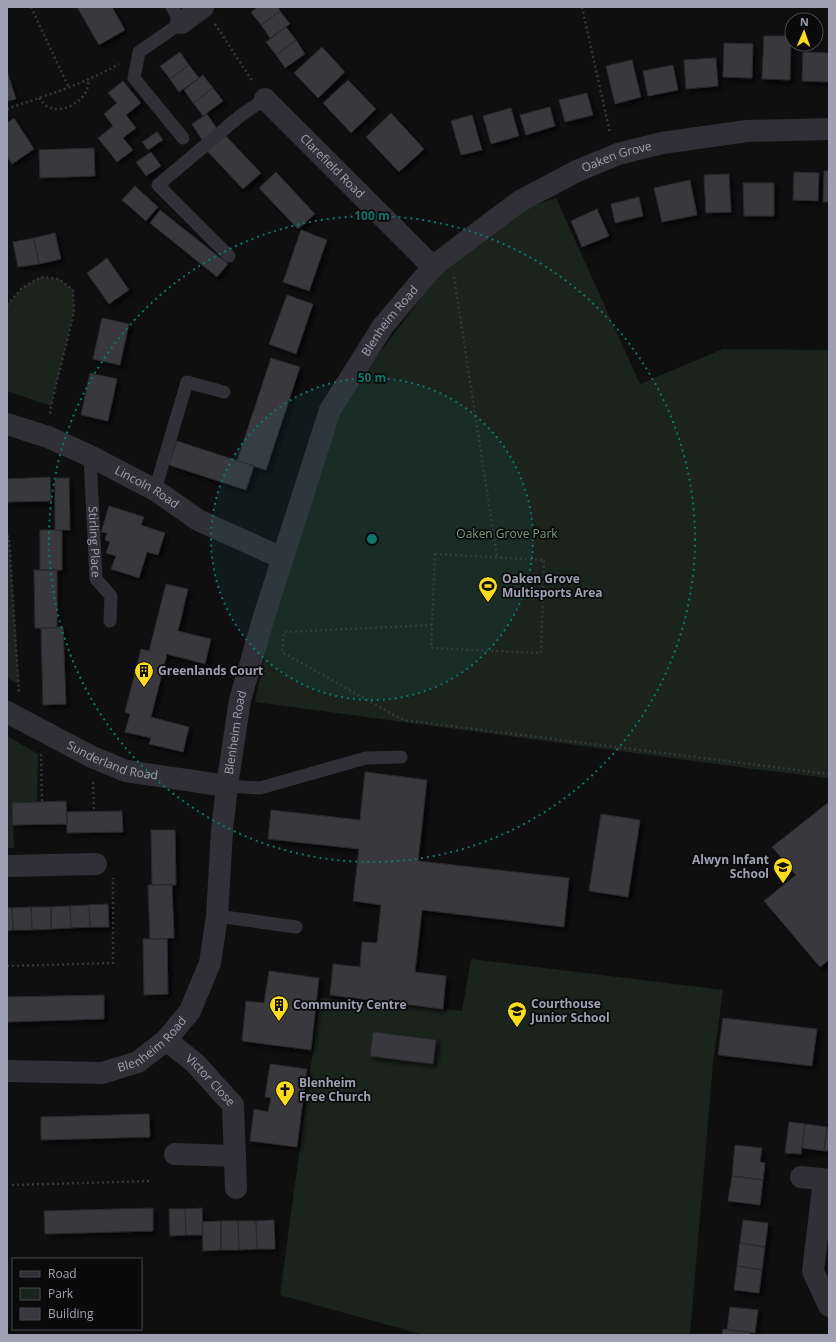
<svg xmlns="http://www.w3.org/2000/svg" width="836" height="1342" font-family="'Open Sans',sans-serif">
  <defs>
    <filter id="shadow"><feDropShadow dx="3.5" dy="3.5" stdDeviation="2" flood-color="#0009"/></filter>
  </defs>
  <rect width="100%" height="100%" fill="#0f0f10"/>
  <path fill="#1b231d" d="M556 198 640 384 723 349 829 350V778L753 769 255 702 280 582 335 411 439 275 526 208Z
    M41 277 59 279 73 290 74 312 51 406 7 391V305L22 288Z
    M7 536 9 537 19 684 7 678Z
    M7 736 38 754 37 802 12 803 14 848H7Z
    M471 959 723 990 713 1063 690 1335H424L280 1295 320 998 462 1011Z"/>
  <path fill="#38393e" stroke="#2a292d" filter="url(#shadow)" d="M77 7H112L125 30 99 45Z
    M258 7H278L280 11 261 25 251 12Z
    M280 11 290 24 270 38 261 25Z
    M286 27 296 40 276 55 266 42Z
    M764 36H791L790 80 762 79Z
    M296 40 305 54 285 68 276 55Z
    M724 43 753 44 752 78 723 77Z
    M322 47 345 72 318 98 294 73Z
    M180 52 189 65 170 79 160 66Z
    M803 52 829 53V82L802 81Z
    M716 58 718 86 686 89 684 60Z
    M632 60 641 97 615 104 606 66Z
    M189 65 199 78 179 92 170 79Z
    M673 65 678 90 648 96 643 71Z
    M7 71 16 99 7 101Z
    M203 75 213 88 193 103 184 90Z
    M348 80 376 109 351 133 323 103Z
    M123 81 141 103 126 115 136 128 123 138 133 150 117 162 98 138 113 126 104 114 117 103 108 93Z
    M213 88 223 101 203 116 193 103Z
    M587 93 593 115 565 122 559 100Z
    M550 107 555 126 526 135 520 115Z
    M511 108 519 136 491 144 483 116Z
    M391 113 424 149 399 172 366 137Z
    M207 114 217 129 202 140 192 124Z
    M472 115 482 150 461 155 451 121Z
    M14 118 34 149 12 164 7 157V123Z
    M157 132 163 140 148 150 142 142Z
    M224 134 261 173 243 189 206 150Z
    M94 148 95 176 40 178 39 150Z
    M151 152 161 166 146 176 136 162Z
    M824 171H829V202H823Z
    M276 172 315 214 298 229 259 188Z
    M794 172 819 173 818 201 793 200Z
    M729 174 731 212 706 213 704 175Z
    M690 180 697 215 662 222 654 188Z
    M743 183H774V216H744Z
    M135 186 158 207 146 221 122 200Z
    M639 197 643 216 615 223 611 204Z
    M597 209 609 236 582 247 571 221Z
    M160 210 228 264 217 277 150 223Z
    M301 230 327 240 309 291 283 282Z
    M55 233 61 259 39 264 34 238Z
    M34 238 39 264 18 267 13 242Z
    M107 258 129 290 109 304 87 273Z
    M287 295 313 304 296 354 269 344Z
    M102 318 129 324 120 365 93 359Z
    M271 358 300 367 266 470 237 461Z
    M90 373 117 379 108 421 81 415Z
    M177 441 254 466 246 490 169 465Z
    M50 477 51 501 7 502V479Z
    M55 478H69L70 530H55Z
    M109 506 144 517 141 525 165 533 158 555 147 552 139 578 111 569 116 556 106 553 110 542 105 540 107 533 101 532Z
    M40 530H62V570H40Z
    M34 570H57V628H35Z
    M166 584 188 589 178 631 211 639 205 664 167 654 151 717 189 727 183 752 149 744 151 738 125 732 130 714 125 712 141 649 149 651Z
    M63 627 66 704 43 705 41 628Z
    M365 772 427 780 418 861 569 878 564 927 422 910 415 972 446 976 443 1009 330 995 333 964 360 967 362 942 377 943 381 905 353 901 359 849 268 839 271 810 360 820Z
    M66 801 67 824 13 825 12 803Z
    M829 802V960L820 967 764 901 796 875 772 847Z
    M122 811 123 832 67 833V812Z
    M601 814 640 820 628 897 589 891Z
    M151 830H175L176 885H152Z
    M172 884 174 938 150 939 148 885Z
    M108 904 109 927H90L89 905Z
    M89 905 90 927 71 928 70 906Z
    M70 906 71 928 51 929V907Z
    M31 907 32 930H13L12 908Z
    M31 907H51V929L32 930Z
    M7 908H12L13 930 7 931Z
    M143 939H167L168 994 144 995Z
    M269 971 319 978 311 1050 242 1041 246 1001 264 1003Z
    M104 995V1019L7 1022V997Z
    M723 1018 817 1029 812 1066 718 1055Z
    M373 1032 436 1040 433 1064 370 1056Z
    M270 1064 307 1069 297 1147 250 1141 254 1109 268 1112 271 1098 265 1097Z
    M149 1114 150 1137 41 1140V1117Z
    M789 1122 805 1124 801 1154 785 1153Z
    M805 1124 827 1127 824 1151 802 1148Z
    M827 1127H829V1151H824Z
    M735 1145 762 1148 760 1162 765 1163 763 1180 732 1176Z
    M732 1176 763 1180 760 1205 728 1201Z
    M153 1208V1231L45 1234 44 1211Z
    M202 1208 203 1235H186L185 1209Z
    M169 1209H185L186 1235 170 1236Z
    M274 1220 275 1249H257L256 1221Z
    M743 1220 768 1223 765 1247 740 1243Z
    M221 1221V1250L203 1251 202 1222Z
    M221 1221H238L239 1250H221Z
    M238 1221H256L257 1249 239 1250Z
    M740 1243 765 1247 762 1270 737 1266Z
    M737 1266 762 1270 759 1293 734 1290Z
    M730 1307 758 1310 755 1333 727 1330Z
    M723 1329 750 1332V1335H722Z"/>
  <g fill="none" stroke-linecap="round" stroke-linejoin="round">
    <path stroke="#36363d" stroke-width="2.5" stroke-dasharray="2 3" stroke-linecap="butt" d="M31 7 69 88
      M582 7 610 133
      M215 24 253 82
      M39 98C42 101 44 105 48 107 62 113 79 104 86 92 88 88 88 83 89 79
      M7 109C45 96 84 84 119 64
      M454 277 497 557
      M7 305 22 288 41 277 59 279 73 290 74 312 51 406 50 414
      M7 536 9 537 19 694
      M435 554 544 560 541 653 431 648Z
      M432 625 284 632 282 652 403 720 829 774
      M41 754 42 802
      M93 782 94 811
      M7 966 113 963V878
      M12 1185 152 1181"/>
    <g stroke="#303036" stroke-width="13">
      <path d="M172 7 181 23 139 52 134 78 183 138"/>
      <path d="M229 256 158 185 240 116 265 99"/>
      <path id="s1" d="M90 456 96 579 111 596 110 621"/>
      <path d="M155 490 187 382 224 392"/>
      <path d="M227 786 260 788 366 758 401 757"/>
      <path d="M217 916 296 927"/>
    </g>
    <g stroke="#303036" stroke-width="22">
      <path d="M181 23 203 7"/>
      <path id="s2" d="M265 99 433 267"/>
      <path id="s3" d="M7 424 48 437 90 456 155 490 198 520 282 558"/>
      <path id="s4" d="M7 712 92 757 126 771 227 786"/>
      <path d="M7 866 96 864"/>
      <path id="s5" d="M166 1040 195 1063 233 1105 236 1188"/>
      <path id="s6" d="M7 1071 102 1073 138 1062 166 1040 190 1011 210 963 217 916 222 831 227 786 240 700 263 620 330 410 383 326 433 267 444 258 520 201 577 171 618 154 662 143 747 131 829 129"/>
      <path d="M175 1154 235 1156"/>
      <path d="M801 1177 829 1180"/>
      <path d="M824 1180 813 1271 829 1306"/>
    </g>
  </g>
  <circle cx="372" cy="539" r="161" fill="#0f766e" fill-opacity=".12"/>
  <g fill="none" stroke="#0f766e" stroke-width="2" stroke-dasharray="2 4">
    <circle cx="372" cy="539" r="161"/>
    <circle cx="372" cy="539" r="323"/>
  </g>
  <defs>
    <symbol id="stadium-pin" viewBox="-11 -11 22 30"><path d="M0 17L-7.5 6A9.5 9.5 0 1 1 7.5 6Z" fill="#fadb1d" stroke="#0a0a0b"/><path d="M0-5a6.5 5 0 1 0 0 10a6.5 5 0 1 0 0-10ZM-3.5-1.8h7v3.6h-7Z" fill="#111"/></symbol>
    <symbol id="building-pin" viewBox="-11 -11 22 30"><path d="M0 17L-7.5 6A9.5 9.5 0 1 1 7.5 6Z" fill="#fadb1d" stroke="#0a0a0b"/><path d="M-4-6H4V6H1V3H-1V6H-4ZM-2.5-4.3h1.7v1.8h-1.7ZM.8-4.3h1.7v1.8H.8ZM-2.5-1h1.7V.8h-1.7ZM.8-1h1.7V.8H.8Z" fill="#111"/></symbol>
    <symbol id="school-pin" viewBox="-11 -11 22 30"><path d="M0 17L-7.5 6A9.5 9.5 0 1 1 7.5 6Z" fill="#fadb1d" stroke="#0a0a0b"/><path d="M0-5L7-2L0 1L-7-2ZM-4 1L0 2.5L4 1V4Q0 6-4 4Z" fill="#111"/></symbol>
    <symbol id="church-pin" viewBox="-11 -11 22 30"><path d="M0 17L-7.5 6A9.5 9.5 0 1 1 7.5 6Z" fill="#fadb1d" stroke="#0a0a0b"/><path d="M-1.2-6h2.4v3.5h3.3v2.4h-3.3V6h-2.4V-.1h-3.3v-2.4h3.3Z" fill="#111"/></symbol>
  </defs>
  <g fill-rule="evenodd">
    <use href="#stadium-pin" x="477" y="575" width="22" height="30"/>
    <use href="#building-pin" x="133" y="660" width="22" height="30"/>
    <use href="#school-pin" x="772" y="856" width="22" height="30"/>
    <use href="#building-pin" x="268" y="994" width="22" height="30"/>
    <use href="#school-pin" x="506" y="1000" width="22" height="30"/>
    <use href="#church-pin" x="274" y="1079" width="22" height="30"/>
  </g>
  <g text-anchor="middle" stroke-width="3.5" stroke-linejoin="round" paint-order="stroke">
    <g font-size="12" fill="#9fa1b2" stroke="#0a0a0b">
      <text dy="4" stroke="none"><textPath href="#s6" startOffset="1219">Oaken Grove</textPath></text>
      <text dy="4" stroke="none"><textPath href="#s2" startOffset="95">Clarefield Road</textPath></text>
      <text dy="4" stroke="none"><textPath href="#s6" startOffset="934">Blenheim Road</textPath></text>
      <text dy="4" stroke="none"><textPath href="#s3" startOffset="154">Lincoln Road</textPath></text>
      <text dy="4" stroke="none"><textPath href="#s1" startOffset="86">Stirling Place</textPath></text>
      <text dy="4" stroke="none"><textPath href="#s6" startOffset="490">Blenheim Road</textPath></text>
      <text dy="4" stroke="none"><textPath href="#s4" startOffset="117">Sunderland Road</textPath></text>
      <text dy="4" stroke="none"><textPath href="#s6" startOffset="154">Blenheim Road</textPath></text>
      <text dy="4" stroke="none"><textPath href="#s5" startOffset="60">Victor Close</textPath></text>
    </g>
    <g font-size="12" fill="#759f80" stroke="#0a0a0b">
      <text x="507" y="538">Oaken Grove Park</text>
    </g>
    <g font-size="12" font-weight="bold" fill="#9fa1b2" stroke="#0a0a0b" text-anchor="start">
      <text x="502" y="583">Oaken Grove<tspan x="502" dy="14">Multisports Area</tspan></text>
      <text x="158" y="675">Greenlands Court</text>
      <text x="769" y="864" text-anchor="end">Alwyn Infant<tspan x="769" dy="14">School</tspan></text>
      <text x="531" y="1008">Courthouse<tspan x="531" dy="14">Junior School</tspan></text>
      <text x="293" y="1009">Community Centre</text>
      <text x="299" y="1087">Blenheim<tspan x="299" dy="14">Free Church</tspan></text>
    </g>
  </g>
  <circle cx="372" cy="539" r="6" fill="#0f766e" stroke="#0a0a0b" stroke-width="2"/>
  <g font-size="12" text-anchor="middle" font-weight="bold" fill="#0f766e" stroke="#0a0a0b" stroke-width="3.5" stroke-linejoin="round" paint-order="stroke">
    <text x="372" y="220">100 m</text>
    <text x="372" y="382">50 m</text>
  </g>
  <rect width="836" height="1342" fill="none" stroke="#9fa1b2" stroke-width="16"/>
  <rect x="12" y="1258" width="130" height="72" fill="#0a0a0b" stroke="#46464e"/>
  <rect x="20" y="1271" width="20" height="6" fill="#303036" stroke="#46464e"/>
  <text x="48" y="1278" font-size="12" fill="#9fa1b2">Road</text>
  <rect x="20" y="1288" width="20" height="12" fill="#1b231d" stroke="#46464e"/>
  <text x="48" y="1298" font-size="12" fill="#9fa1b2">Park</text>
  <rect x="20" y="1308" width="20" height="12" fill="#38393e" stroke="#46464e"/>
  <text x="48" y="1318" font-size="12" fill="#9fa1b2">Building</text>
  <g transform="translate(804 32) rotate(2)"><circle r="19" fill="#0a0a0b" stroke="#46464e"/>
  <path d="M0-3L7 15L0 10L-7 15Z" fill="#fadb1d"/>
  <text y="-6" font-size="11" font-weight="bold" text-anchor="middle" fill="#9fa1b2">N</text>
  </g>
</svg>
